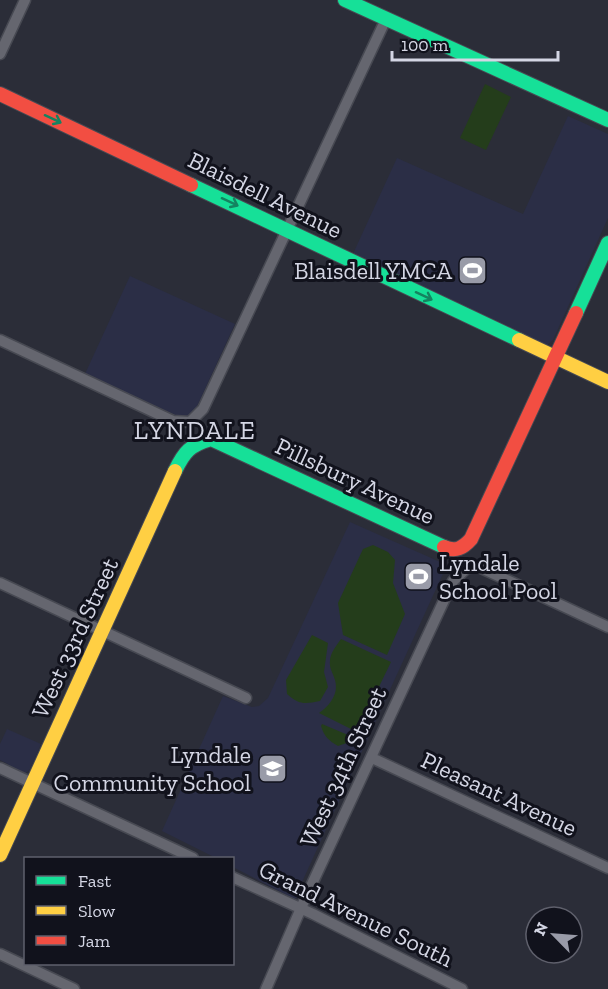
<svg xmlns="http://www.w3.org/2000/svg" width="608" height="989" font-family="'Zilla Slab',serif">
  <rect width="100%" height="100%" fill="#2b2d38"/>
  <path fill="#2b2e46" d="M568 116 608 134V218L553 340 547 345 540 346 352 256 397 158 523 214Z
    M130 276 235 324 194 413 191 416 182 418 85 374Z
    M350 522 447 565 302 882 298 897 294 899 233 867 232 858H216L162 831 223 696 252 707 259 706 268 698Z
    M7 729 41 744 30 769 25 774 14 771 8 764 0 760V744Z"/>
  <path fill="#243d1b" d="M485 84 511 97 486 150 460 138Z
    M373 545 388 552 395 560 393 583 405 614 387 655 343 635 338 603 363 549Z
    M312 635 328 643 324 672 328 687 320 701C305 704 299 705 287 694L286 680Z
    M341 639 391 662 357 732 319 713C330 705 339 694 335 680 333 673 329 668 330 661 330 653 337 645 341 639Z
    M322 724 355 738V740L338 746C329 741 324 736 321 726Z"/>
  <path fill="#045363" d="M413 565 431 573 423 590 405 582Z"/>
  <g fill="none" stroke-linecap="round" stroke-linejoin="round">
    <defs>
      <path id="street" d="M0 54 25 0
        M0 340 173 421 190 422 203 409 386 19
        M0 583 246 698
        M372 758 608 868
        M0 768 193 858
        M232 877 313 914 462 989
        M0 954 74 989
        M266 989 305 899 453 581 467 568 479 567 608 627"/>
      <path id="fast" d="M345 0 608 120
        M191 185 519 340
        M576 313 608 243
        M175 471C184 452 190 445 211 439L444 547"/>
      <path id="slow" d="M519 340 608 382
        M0 855 175 471"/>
      <path id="jam" d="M0 94 191 185
        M444 547C456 552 463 548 471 539L576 313"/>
    </defs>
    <use href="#street" stroke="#474952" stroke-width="13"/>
    <use href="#fast" stroke="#474952" stroke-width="16"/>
    <use href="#slow" stroke="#474952" stroke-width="16"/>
    <use href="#jam" stroke="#474952" stroke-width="16"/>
    <use href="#street" stroke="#65666f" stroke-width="10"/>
    <use href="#fast" stroke="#16e098" stroke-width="14"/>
    <use href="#slow" stroke="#ffcf43" stroke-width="14"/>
    <use href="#jam" stroke="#f24e42" stroke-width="14"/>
  </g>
  <defs><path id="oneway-shaft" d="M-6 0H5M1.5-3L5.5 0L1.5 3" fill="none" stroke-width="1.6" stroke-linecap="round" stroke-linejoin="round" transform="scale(1.5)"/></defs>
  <g stroke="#148360">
    <use href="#oneway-shaft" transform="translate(53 119) rotate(25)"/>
    <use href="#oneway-shaft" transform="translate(230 202) rotate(25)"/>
    <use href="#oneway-shaft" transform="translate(424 296) rotate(25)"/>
  </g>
  <defs>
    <symbol id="stadium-square" viewBox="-11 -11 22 22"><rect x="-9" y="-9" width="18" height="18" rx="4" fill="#999ba8" stroke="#11121c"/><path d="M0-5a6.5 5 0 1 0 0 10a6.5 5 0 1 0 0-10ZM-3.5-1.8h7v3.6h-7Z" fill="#fff"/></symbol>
    <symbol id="school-square" viewBox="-11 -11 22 22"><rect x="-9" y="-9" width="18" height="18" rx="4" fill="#999ba8" stroke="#11121c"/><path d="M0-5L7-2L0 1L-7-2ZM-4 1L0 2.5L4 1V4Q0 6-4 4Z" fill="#fff"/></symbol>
  </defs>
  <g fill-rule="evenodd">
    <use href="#stadium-square" x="456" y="254" width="33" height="33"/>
    <use href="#stadium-square" x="402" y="560" width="33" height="33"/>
    <use href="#school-square" x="256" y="752" width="33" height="33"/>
  </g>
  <g text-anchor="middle" stroke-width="6" stroke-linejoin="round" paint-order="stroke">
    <g font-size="24" fill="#d4d6e4" stroke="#11121c">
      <text transform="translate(265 195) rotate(26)" y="8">Blaisdell Avenue</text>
      <text transform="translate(355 481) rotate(25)" y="8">Pillsbury Avenue</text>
      <text transform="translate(75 638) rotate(-65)" y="8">West 33rd Street</text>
      <text transform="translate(343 767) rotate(-65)" y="8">West 34th Street</text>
      <text transform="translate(499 794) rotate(25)" y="8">Pleasant Avenue</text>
      <text transform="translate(356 914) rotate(26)" y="8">Grand Avenue South</text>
    </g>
    <g font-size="24" fill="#d4d6e4" stroke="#11121c" text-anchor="end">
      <text x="452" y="279">Blaisdell YMCA</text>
      <text x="439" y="571" text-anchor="start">Lyndale<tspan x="439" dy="28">School Pool</tspan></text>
      <text x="251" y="763">Lyndale<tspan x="251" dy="28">Community School</tspan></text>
    </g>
    <g font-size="26" letter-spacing="1.5" fill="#d4d6e4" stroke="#11121c">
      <text x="195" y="439">LYNDALE</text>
    </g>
  </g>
  <rect x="24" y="857" width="210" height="108" fill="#11121c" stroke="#5f606c" stroke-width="1.5"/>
  <rect x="36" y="876" width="30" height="9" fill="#16e098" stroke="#5f606c" stroke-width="1.5"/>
  <text x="78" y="887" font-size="18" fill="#d4d6e4">Fast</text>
  <rect x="36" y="906" width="30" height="9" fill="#ffcf43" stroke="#5f606c" stroke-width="1.5"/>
  <text x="78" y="917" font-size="18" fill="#d4d6e4">Slow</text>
  <rect x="36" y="936" width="30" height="9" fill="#f24e42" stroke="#5f606c" stroke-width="1.5"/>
  <text x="78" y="947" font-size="18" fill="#d4d6e4">Jam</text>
  <g transform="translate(554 935) rotate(295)"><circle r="28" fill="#11121c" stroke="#5f606c" stroke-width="1.5"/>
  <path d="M0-4.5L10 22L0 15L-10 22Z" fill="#999ba8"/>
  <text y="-9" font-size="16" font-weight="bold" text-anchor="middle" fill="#d4d6e4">N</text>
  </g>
  <path d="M392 51v9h166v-9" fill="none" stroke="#d4d6e4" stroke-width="3"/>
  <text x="401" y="51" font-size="18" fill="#d4d6e4" stroke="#11121c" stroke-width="4.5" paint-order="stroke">100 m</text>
</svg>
